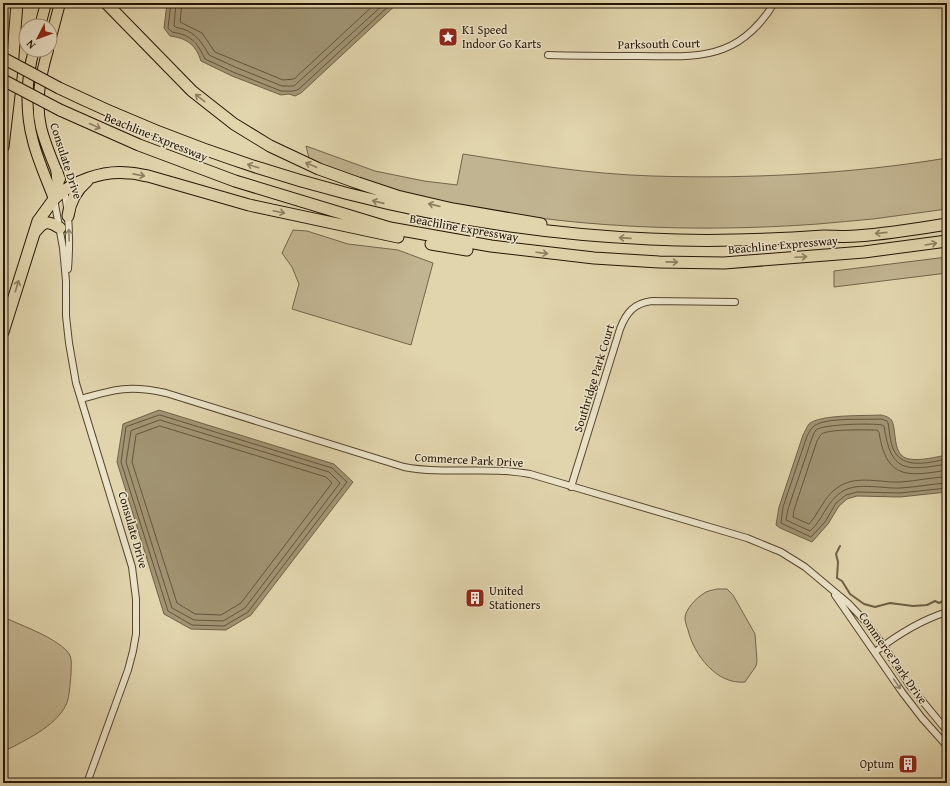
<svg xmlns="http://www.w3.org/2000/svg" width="950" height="786" font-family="'Gentium Book Plus',serif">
  <rect width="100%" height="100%" fill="#e1d5ad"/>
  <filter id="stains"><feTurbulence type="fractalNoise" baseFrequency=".005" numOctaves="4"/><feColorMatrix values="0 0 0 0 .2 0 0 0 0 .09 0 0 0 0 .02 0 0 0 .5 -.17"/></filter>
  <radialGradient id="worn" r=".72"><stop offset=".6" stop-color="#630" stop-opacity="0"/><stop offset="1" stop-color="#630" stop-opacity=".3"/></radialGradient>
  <path fill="#c1b490" stroke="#74644a" d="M306 146 375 171 424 181 457 185 463 154C526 164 589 174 652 176 748 179 852 174 947 158V209C922 212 898 216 873 219 855 221 836 222 818 224 694 233 566 228 444 202 398 193 354 177 310 162Z
    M293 230 307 231 348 244 398 250 433 263 411 345 292 309 299 284 292 267 282 253Z
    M947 257V273L834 287V271Z
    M717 589H727L733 595 755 634 757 661 756 666 745 682C717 685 694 655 688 630 687 627 685 622 685 618 685 610 696 598 703 594 706 591 713 590 717 589Z
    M3 618 10 620C28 628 53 637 67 651 73 657 71 666 71 674 70 683 70 696 66 705 54 728 25 740 3 752Z"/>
  <path fill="#a19473" stroke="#706146" d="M167 3H398L301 93 295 96 289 94 281 95 232 76 201 61C196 45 187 38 170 36L164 28Z
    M159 410 334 464 353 482 251 615 226 630 191 629 164 614 117 462 123 424Z
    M881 415C885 416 890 417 892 421 897 432 892 456 909 459 922 461 935 457 947 455V492L900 497 857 496 847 499 839 506 828 524 812 542 780 528 776 525 779 507 803 435C805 432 807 426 809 424 820 414 866 416 881 415Z"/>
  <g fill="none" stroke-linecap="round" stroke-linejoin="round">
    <path stroke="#64543b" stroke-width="1" d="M171 3 168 28 172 32C191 35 197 42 205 59L233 72 281 91C287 91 294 92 299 89L392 3
      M176 3 174 26C177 28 179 28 183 29 196 33 203 44 209 55L235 67 282 86H294L385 3
      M182 3 180 22 202 33 215 52 283 80 294 79 376 3
      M160 415 332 468 347 482 248 612 224 626 192 625 168 611 121 462 126 427Z
      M160 420 329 472 340 483 245 608 223 621 194 620 172 608 126 462 131 431Z
      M160 426 326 477 332 483 241 603 221 615 195 614 177 603 132 462 136 435Z
      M947 459C932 462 907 469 896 454 890 446 890 433 888 423L887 421 881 419C865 420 826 417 814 426 811 428 809 433 807 436L783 507 781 523 811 537 825 522 836 503 846 495 857 492 900 493 947 488
      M947 464C905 471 891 473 884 426L882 425C873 423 823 424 816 430 814 432 813 436 812 438L788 509 786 520 810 531C823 520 827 500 843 491 858 482 884 489 901 488 916 487 932 484 947 483
      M947 470C907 477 886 479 879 432L877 430C863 430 835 429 823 433 820 435 819 438 817 441L794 510 793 517 809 524C820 512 825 494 840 486 857 475 882 483 901 482 916 481 932 477 947 477"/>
    <path stroke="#706146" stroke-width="2" d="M840 546 836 554 838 562 837 578 842 581 850 594 864 604 875 607 890 603 913 606 927 605 935 601 939 603 945 600"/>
    <defs>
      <path id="street" d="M548 55C578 56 609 56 639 56 667 56 697 59 723 49 745 41 763 22 774 3
        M64 190C70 217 70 243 68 269
        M54 199 63 248 66 281V316L69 343 76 383 132 567 136 599V634L133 651 128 670 87 783
        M81 399C115 389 130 385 166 393L404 467C446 475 488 466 530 474L747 538 781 552 805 567 848 603 866 622 883 645 910 686 947 731
        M571 487 620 329C626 313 634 303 652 301L735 302
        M835 595 902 692 922 718 947 746
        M875 652C897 635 921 620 947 612"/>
      <path id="primary" d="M40 26 46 3
        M50 41 60 3
        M34 50C26 78 25 113 33 141 38 161 47 180 54 199
        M48 50C41 74 35 101 41 127 45 144 53 162 60 179"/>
      <path id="highway" d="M106 3 192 91 234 124 270 146 319 169 358 183 397 196 453 209 541 224
        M59 88C244 177 445 230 650 239 708 242 766 240 824 236 835 236 846 237 856 236 886 234 917 229 947 224
        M60 110 139 145 235 181 390 228 491 246 594 258 659 262 724 263 864 252 947 241
        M3 147 12 69 17 3
        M54 199C72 181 103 170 129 173 135 173 141 175 148 176L249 205 398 237
        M68 216C70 202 75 191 87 181
        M35 232C44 221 47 220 60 228
        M431 244 467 250
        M3 332 38 221 54 199 57 192 58 183 57 172"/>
    </defs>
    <use href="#street" stroke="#55452e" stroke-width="8"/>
    <use href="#primary" stroke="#261503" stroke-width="12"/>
    <use href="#highway" stroke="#261503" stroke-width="13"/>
    <use href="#street" stroke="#ece4ca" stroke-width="6"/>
    <use href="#primary" stroke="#e1d5ad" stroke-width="10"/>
    <use href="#highway" stroke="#e1d5ad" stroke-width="11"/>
    <defs>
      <path id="highway-bridge" d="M3 58 59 88
        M3 80 60 110"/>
    </defs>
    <use href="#highway-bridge" stroke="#261503" stroke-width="13" stroke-linecap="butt"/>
    <use href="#highway-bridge" stroke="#e1d5ad" stroke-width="11"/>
  </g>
  <defs><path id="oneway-shaft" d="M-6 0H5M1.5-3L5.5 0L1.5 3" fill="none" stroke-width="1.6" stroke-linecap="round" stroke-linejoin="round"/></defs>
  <g stroke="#8d7f60">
    <use href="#oneway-shaft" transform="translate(200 98) rotate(-142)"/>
    <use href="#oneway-shaft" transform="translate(95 126) rotate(25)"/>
    <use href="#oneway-shaft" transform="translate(311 165) rotate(-157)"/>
    <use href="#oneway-shaft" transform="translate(253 166) rotate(-162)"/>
    <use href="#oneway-shaft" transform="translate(139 175) rotate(11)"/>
    <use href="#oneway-shaft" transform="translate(378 202) rotate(-167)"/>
    <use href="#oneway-shaft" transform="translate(434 205) rotate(-167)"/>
    <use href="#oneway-shaft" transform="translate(279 212) rotate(12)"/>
    <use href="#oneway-shaft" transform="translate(881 233) rotate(174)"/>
    <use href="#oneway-shaft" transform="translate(625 238) rotate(-176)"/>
    <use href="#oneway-shaft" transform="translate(931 244) rotate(-9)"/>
    <use href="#oneway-shaft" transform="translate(542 253) rotate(7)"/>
    <use href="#oneway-shaft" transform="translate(801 257) rotate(-3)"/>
    <use href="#oneway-shaft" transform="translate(672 262) rotate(1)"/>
    <use href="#oneway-shaft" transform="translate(17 286) rotate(-73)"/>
  </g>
  <g stroke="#938770">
    <use href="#oneway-shaft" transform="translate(69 235) rotate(-92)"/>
    <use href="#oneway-shaft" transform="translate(897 684) rotate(56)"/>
  </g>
  <defs>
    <symbol id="sight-square" viewBox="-11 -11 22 22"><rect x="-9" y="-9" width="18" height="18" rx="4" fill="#8f2418" stroke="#ece4ca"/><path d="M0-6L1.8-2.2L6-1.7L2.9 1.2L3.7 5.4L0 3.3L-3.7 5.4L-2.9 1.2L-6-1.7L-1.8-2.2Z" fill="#fff"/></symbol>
    <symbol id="building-square" viewBox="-11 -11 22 22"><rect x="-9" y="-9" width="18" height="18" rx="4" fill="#8f2418" stroke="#ece4ca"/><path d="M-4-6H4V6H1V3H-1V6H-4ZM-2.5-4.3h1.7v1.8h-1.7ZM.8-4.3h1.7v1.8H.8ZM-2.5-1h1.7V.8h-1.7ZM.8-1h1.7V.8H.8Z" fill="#fff"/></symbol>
  </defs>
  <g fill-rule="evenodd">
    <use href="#sight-square" x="437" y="26" width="22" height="22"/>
    <use href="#building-square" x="464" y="587" width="22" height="22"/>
    <use href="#building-square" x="897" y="753" width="22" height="22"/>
  </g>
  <g text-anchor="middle" stroke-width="3" stroke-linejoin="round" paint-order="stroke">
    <g font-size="12" fill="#261503" stroke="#ece4ca" text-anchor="start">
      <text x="462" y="34">K1 Speed<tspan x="462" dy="14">Indoor Go Karts</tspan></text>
      <text x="489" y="595">United<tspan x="489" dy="14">Stationers</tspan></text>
      <text x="894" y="768" text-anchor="end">Optum</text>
    </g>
    <g font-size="12" fill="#261503" stroke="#ece4ca">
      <text transform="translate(659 44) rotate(-1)" y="4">Parksouth Court</text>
      <text transform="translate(156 137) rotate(22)" y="4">Beachline Expressway</text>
      <text transform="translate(66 161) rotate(72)" y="4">Consulate Drive</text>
      <text transform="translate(464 228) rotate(10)" y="4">Beachline Expressway</text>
      <text transform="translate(783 245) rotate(-5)" y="4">Beachline Expressway</text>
      <text transform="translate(594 378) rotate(-73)" y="4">Southridge Park Court</text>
      <text transform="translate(469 460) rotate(3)" y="4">Commerce Park Drive</text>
      <text transform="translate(133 530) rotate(74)" y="4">Consulate Drive</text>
      <text transform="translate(893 658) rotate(55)" y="4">Commerce Park Drive</text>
    </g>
  </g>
  <rect width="950" height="786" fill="none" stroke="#e1d5ad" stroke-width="16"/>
  <rect x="4" y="4" width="942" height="778" fill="none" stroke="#261503" stroke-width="2"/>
  <rect x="8" y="8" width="934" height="770" fill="none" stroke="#261503"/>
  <g transform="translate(38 38) rotate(228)"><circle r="19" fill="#ece4ca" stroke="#9d917a"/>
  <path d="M0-3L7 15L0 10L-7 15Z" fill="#8f2418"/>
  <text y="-6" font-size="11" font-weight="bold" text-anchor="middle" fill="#261503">N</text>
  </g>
  <rect width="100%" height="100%" filter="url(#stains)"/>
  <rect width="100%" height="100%" fill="url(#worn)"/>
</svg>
